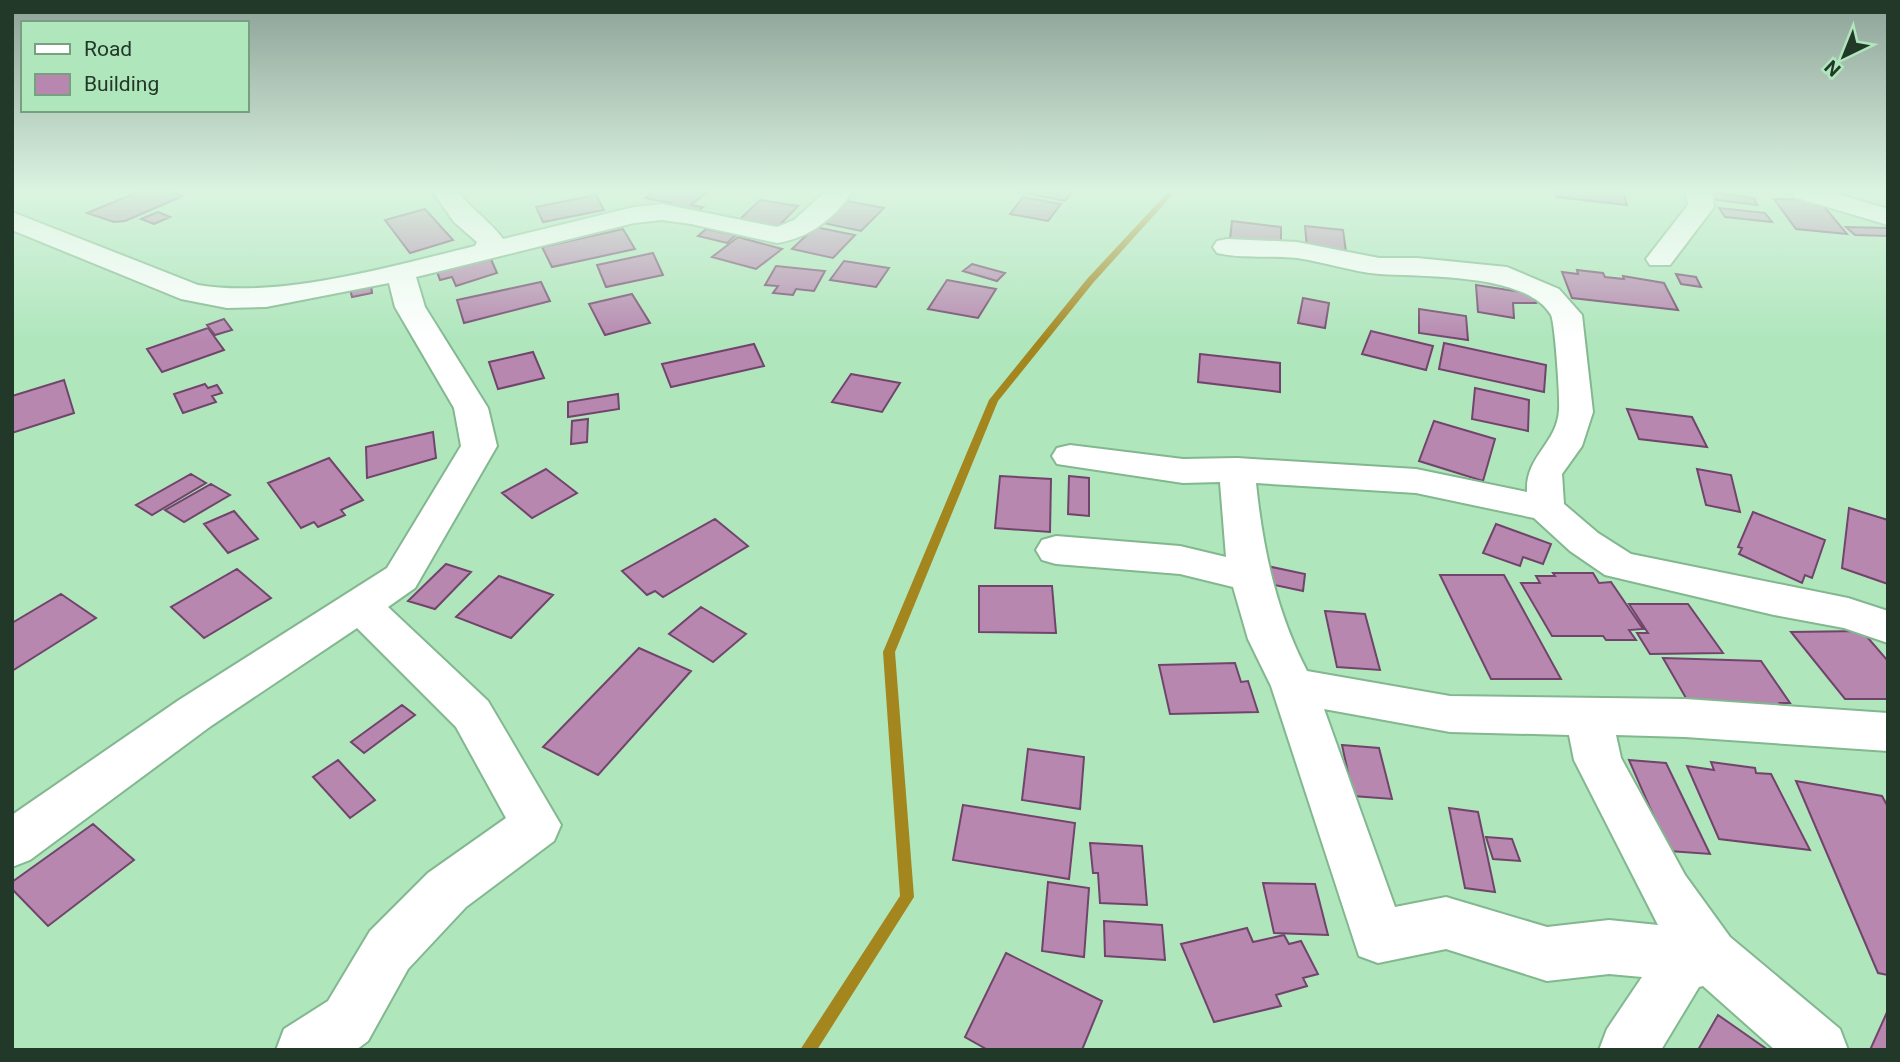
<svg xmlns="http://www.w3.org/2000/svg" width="1900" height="1062" font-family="Roboto,sans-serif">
  <rect width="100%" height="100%" fill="#afe6bc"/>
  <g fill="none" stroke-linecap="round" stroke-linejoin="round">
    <path fill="#a4861f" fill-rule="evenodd" d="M1168 192H1175L1093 283 998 401 895 652 914 897 817 1050H800L900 896 883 652 989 400 1087 279Z"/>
  </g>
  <path fill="#b787b0" stroke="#71456b" stroke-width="2" d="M138 192H172L183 196 125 221 114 222 87 213Z
    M652 192H707L691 205 703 207 695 213 666 207 671 203 645 198Z
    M1019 192H1072L1065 201Z
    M1555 192H1623L1627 205 1557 197Z
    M1709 192 1754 198 1757 205 1711 199Z
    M596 195 604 210 543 222 536 207Z
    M1023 197 1061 204 1048 221 1010 214Z
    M1774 199 1815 200 1822 204 1847 234 1796 229Z
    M760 200 798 206 777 228 738 221Z
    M846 201 884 208 861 231 823 223Z
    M1719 208 1765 213 1772 222 1725 217Z
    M425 209 453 240 410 253 385 220Z
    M158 212 170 217 154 224 141 219Z
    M1232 221 1281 227V244L1230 239Z
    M1305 226 1343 230 1346 252 1307 248Z
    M815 227 855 235 833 258 792 249Z
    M1846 227 1888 228V236L1855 235Z
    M623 229 635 249 552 267 542 247Z
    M706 229 736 235 727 243 698 236Z
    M738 237 782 249 756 269 712 257Z
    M653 253 663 275 606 287 597 265Z
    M490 257 497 273 456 286 452 277 440 280 436 269Z
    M844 261 889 268 876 287 830 280Z
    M972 264 1005 273 997 281 963 271Z
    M776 266 825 271 814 291 796 289 793 295 773 293 778 286 765 285Z
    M1577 270 1603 273 1605 277 1624 279 1623 276 1664 283 1678 310 1572 298 1562 272 1578 274Z
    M1676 274 1696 277 1701 287 1681 284Z
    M947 280 996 289 978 318 928 309Z
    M541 282 550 301 464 323 457 300Z
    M371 285 372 293 352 297 350 289Z
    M1476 285 1534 294 1536 303H1513L1514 318 1478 312Z
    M632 294 650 323 605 335 589 304Z
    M1303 298 1329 303 1325 328 1298 323Z
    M1419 309 1466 316 1468 340 1419 333Z
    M224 319 232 330 215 335 207 325Z
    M208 328 224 350 162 372 147 349Z
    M1371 331 1433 346 1426 370 1362 354Z
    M1444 343 1546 365 1544 392 1439 369Z
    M754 344 764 366 671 387 662 364Z
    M533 352 544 378 498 389 489 362Z
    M1200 354 1280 363V392L1198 382Z
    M851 374 900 383 882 412 832 402Z
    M64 380 74 413 12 433V396Z
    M205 384 208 388 217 385 222 393 212 396 216 402 183 413 174 394Z
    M1475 388 1529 400 1528 431 1472 419Z
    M618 394 619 409 568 417V402Z
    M1627 409 1692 417 1707 447 1639 439Z
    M588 419 587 442 571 444 572 421Z
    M1434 421 1495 439 1483 481 1419 461Z
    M433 432 436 458 367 478 366 447Z
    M329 458 363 500 341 510 345 515 318 527 314 522 301 528 268 483Z
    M546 469 577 493 532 518 502 493Z
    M1697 469 1731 475 1740 512 1706 505Z
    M191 474 206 483 152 515 136 505Z
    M1000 476 1051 479 1050 532 995 528Z
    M1069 476 1089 478V516L1068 514Z
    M211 484 230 495 184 522 165 510Z
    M1849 508 1888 520V584L1842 568Z
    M234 511 258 539 228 553 204 524Z
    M1753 512 1825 540 1812 578 1805 575 1802 583 1739 554 1742 548 1738 547Z
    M715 519 748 546 663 597 655 591 647 595 622 571Z
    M1496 524 1551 544 1543 564 1523 557 1520 566 1483 553Z
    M446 564 471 572 435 609 408 601Z
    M1267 566 1305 574 1303 591 1265 583Z
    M237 569 271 598 204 638 171 607Z
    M1553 573H1593L1599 583 1611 582 1643 629 1629 630 1636 640H1606L1603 636H1552L1521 583H1540L1536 576H1555Z
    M1440 575H1504L1561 679H1491Z
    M499 576 553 595 511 638 456 617Z
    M979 586H1052L1056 633 979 632Z
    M61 594 96 618 12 671V623Z
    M1629 604H1688L1723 653 1650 654 1637 633H1648Z
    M701 607 746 634 713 662 669 634Z
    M1325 611 1365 614 1380 670 1337 667Z
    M1862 631 1888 661V699H1845L1791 632Z
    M639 648 691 671 598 775 543 747Z
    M1663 658 1761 661 1790 703H1780L1785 708 1690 705Z
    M1235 663 1241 682 1248 681 1258 712 1170 714 1159 665Z
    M402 705 415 715 364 753 351 742Z
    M1342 745 1379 748 1392 799 1353 796Z
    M1028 749 1084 757 1080 809 1022 800Z
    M338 760 375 800 350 818 313 777Z
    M1629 760 1666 763 1710 854 1669 851Z
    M1711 762 1755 768 1756 773 1771 774 1810 850 1719 839 1687 766 1714 770Z
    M1796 781 1882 796 1888 807V975L1878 973Z
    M963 805 1075 823 1069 879 953 860Z
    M1449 808 1478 812 1495 892 1465 888Z
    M93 824 134 860 48 926 12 889V882Z
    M1486 837 1512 839 1520 861 1493 859Z
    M1090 843 1142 846 1147 905 1100 903 1098 873H1093Z
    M1048 882 1089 888 1084 957 1042 951Z
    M1263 883 1315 884 1328 935 1274 933Z
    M1104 921 1162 925 1165 960 1105 956Z
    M1247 928 1253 942 1284 935 1289 944 1301 941 1318 974 1303 978 1307 986 1276 995 1281 1006 1214 1022 1181 944Z
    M1006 953 1102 1001 1082 1050H988L965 1037Z
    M1888 1010V1050H1870Z
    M1718 1015 1768 1050H1698Z"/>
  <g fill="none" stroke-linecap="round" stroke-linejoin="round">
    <defs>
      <path id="minor" d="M433 192H458C472 210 490 221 503 239L634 207 662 204 777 227 794 220 825 192H852C834 219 809 238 777 243L691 224 662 220 634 223 416 277 425 307 488 408 497 446 415 588 388 607 488 701 561 825 554 841 466 907 408 969 368 1041 356 1050H276L284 1029 328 1001 370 931 428 873 506 818 456 727 357 628 211 726 30 860 12 867V815L179 700 387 568 461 446 454 408 395 307 389 283 266 307 227 308 181 299 12 230V212L198 285C280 299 393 266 475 246L477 242 454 222Z
        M1686 192H1712L1714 207 1670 265H1650L1646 259 1688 205Z
        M1791 192H1831L1888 209V225L1794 197Z
        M1227 239 1297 242 1379 258H1417L1507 267 1559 289 1582 315 1593 412 1582 446 1562 474 1564 504 1598 533 1631 554 1848 598 1888 611V643L1844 628 1774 615 1605 575 1570 551 1534 518 1416 493 1256 483C1263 550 1276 611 1307 671L1450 696 1685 699 1888 713V751L1685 737 1616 735 1621 758 1685 875 1730 937 1840 1029 1848 1050H1775L1703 986 1699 987 1661 1050H1599L1607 1029 1642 977 1609 974 1547 981 1446 949 1378 963 1359 956 1271 686 1248 639 1233 587 1180 574 1056 564 1042 560 1036 550 1042 540 1056 536 1180 546 1226 557 1220 482 1183 483 1057 464 1052 456 1057 448 1070 445 1183 459 1237 458 1416 469 1527 492C1525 456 1557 444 1559 410 1560 398 1555 323 1551 315 1527 273 1423 277 1380 274 1352 272 1325 262 1297 258 1271 255 1243 259 1217 253L1213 247 1217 241ZM1324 709 1450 732 1569 735 1574 760 1658 925 1609 920 1547 927 1446 897 1395 907Z"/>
    </defs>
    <use href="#minor" stroke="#82b78f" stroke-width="4"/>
    <use href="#minor" fill="#fff" fill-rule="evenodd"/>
  </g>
  <linearGradient id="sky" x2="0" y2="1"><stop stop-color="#8da298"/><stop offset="0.56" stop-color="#dbf4e1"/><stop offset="1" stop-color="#dbf4e1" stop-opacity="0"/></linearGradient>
  <rect width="1900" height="341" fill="url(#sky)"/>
  <rect width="1900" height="1062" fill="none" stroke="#223828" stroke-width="28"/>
  <rect x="21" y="21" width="228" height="91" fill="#afe6bc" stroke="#77a081" stroke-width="2"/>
  <rect x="35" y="44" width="35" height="10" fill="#ffffff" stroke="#77a081" stroke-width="2"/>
  <text x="84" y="56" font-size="21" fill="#223828">Road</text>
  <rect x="35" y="74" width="35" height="21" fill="#b787b0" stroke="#77a081" stroke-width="2"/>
  <text x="84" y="91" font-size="21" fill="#223828">Building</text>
  <g transform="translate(1844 56) rotate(223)" stroke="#afe6bc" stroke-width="5" paint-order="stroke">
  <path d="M0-5L12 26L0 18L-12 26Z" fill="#223828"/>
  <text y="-10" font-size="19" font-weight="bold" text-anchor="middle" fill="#223828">N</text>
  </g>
</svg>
